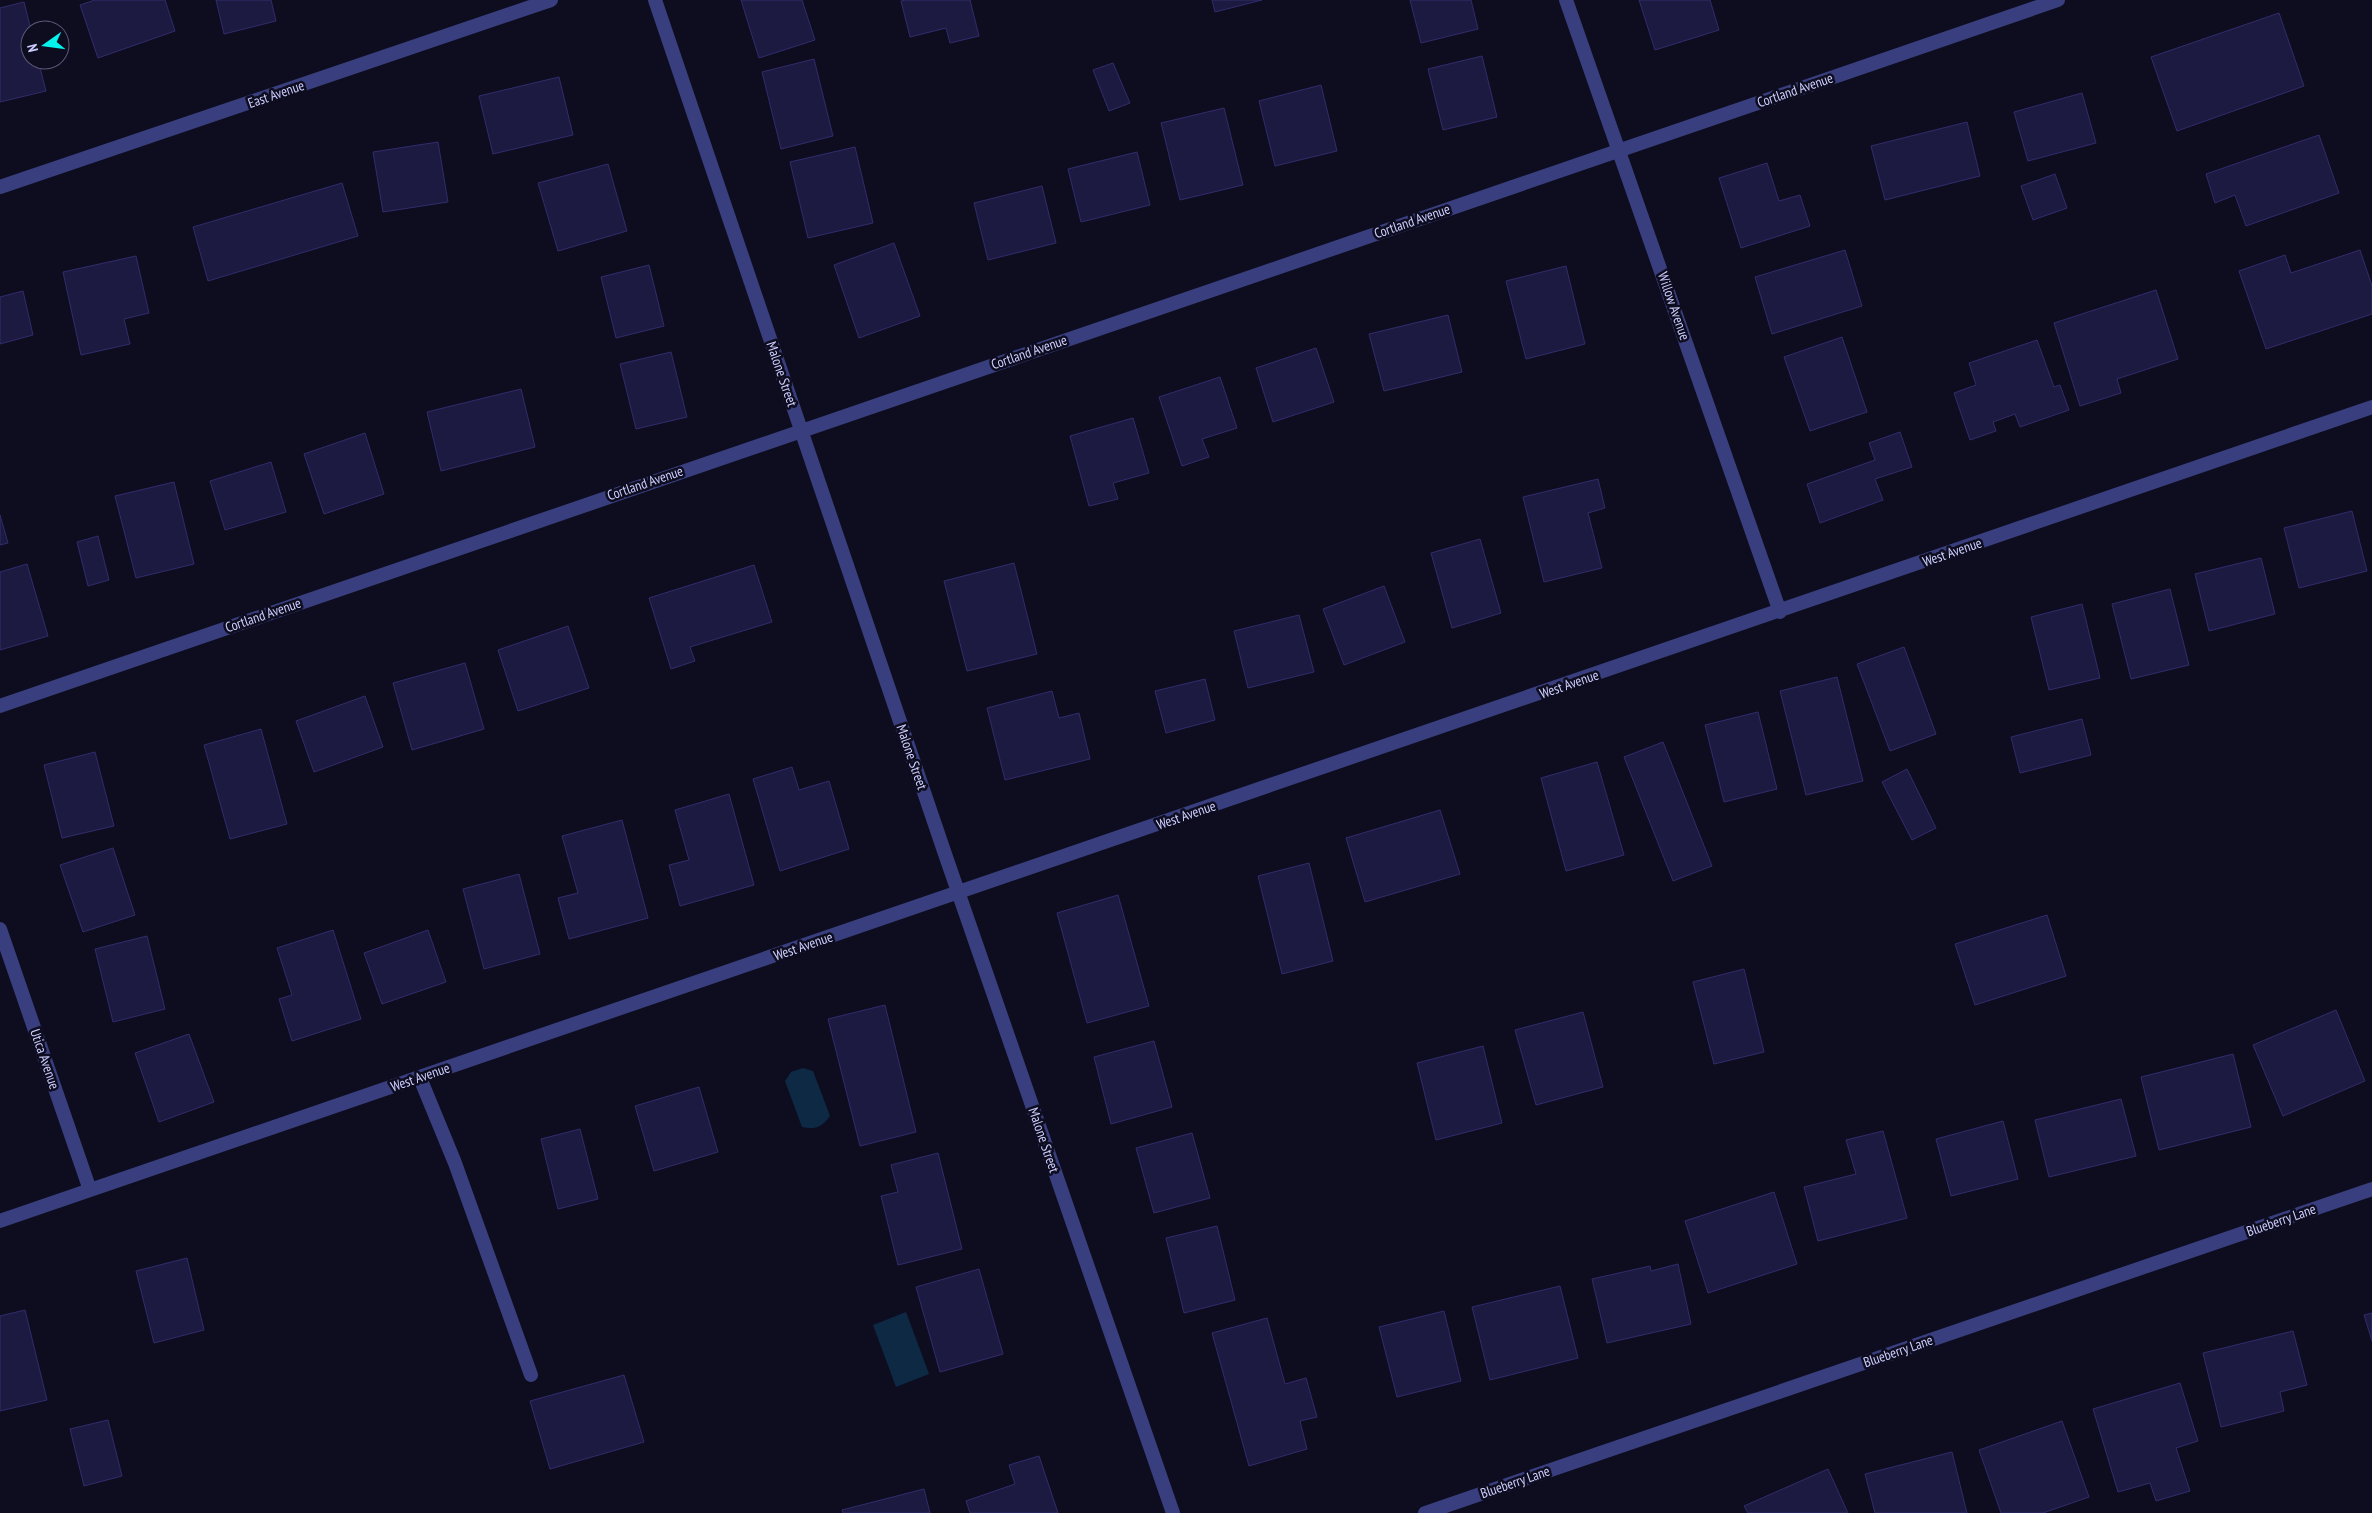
<svg xmlns="http://www.w3.org/2000/svg" width="2372" height="1513" font-family="'PT Sans Narrow',sans-serif">
  <rect width="100%" height="100%" fill="#0e0d20"/>
  <path fill="#0d2944" d="M803 1068 813 1071 830 1116C822 1127 815 1130 802 1127L785 1081 791 1072Z
    M906 1312 929 1374 896 1387 873 1325Z"/>
  <path fill="#1d1a41" stroke="#312c6c" d="M95 0H165L175 31 98 58 80 5Z
    M216 0H271L276 21 224 34Z
    M741 0H802L815 40 759 58Z
    M906 0H970L979 36 950 43 946 28 910 37 901 1Z
    M1212 0H1262L1215 12Z
    M1410 0H1471L1478 29 1421 43Z
    M1639 0H1710L1719 30 1655 50Z
    M24 2 31 30 30 60H38L46 91 0 102V8Z
    M2279 13 2304 86 2177 131 2151 57Z
    M1482 56 1497 117 1443 130 1428 69Z
    M814 59 833 136 781 149 762 72Z
    M1113 63 1130 103 1109 111 1093 70Z
    M559 77 573 135 493 154 479 96Z
    M1321 85 1337 151 1275 166 1259 101Z
    M2082 93 2096 143 2028 161 2014 112Z
    M1224 108 1243 185 1180 200 1161 123Z
    M1967 122 1980 176 1885 200 1871 146Z
    M2319 135 2339 193 2246 226 2235 195 2215 203 2206 174Z
    M438 142 448 202 383 212 373 152Z
    M855 147 873 223 808 238 790 162Z
    M1137 152 1150 205 1081 222 1068 169Z
    M1767 163 1779 201 1800 195 1810 226 1741 248 1719 178Z
    M608 164 627 231 558 251 538 183Z
    M2055 174 2067 208 2033 220 2021 186Z
    M342 183 358 236 208 281 193 227Z
    M1042 186 1056 243 988 260 974 203Z
    M894 243 920 316 859 338 834 265Z
    M1845 250 1862 306 1772 334 1755 277Z
    M2360 250 2372 286V314L2266 349 2239 271 2285 255 2291 273Z
    M136 256 149 313 124 319 130 344 81 355 63 272Z
    M649 265 664 326 616 338 601 277Z
    M1566 266 1585 344 1526 359 1506 281Z
    M2156 290 2178 359 2117 379 2121 393 2080 406 2054 323Z
    M23 291 33 335 0 344V297Z
    M1448 315 1462 372 1384 391 1369 334Z
    M1842 337 1867 412 1810 431 1784 357Z
    M2037 340 2054 387 2060 385 2069 410 2020 427 2015 414 1993 422 1996 431 1970 440 1954 393 1976 385 1969 363Z
    M1316 348 1334 402 1273 422 1256 368Z
    M671 352 687 417 636 429 620 364Z
    M1220 377 1237 428 1202 439 1209 457 1182 466 1159 397Z
    M521 389 535 447 441 471 427 412Z
    M1133 418 1149 473 1113 483 1118 499 1089 506 1070 436Z
    M1900 432 1912 467 1875 479 1883 500 1820 523 1807 484 1875 460 1869 443Z
    M365 433 384 494 324 514 304 454Z
    M271 462 286 512 225 530 210 481Z
    M1598 479 1605 508 1588 513 1602 568 1544 582 1523 497Z
    M174 482 194 564 136 578 115 496Z
    M2352 511 2367 571 2299 588 2284 528Z
    M0 515 8 543 0 545Z
    M98 536 109 580 88 586 77 542Z
    M1480 539 1501 613 1452 628 1431 553Z
    M2261 558 2275 614 2209 631 2195 574Z
    M1014 563 1037 654 967 671 944 581Z
    M27 564 48 636 0 650V572Z
    M754 565 772 622 690 647 695 661 671 669 649 598Z
    M1384 586 1405 642 1344 665 1323 609Z
    M2170 589 2189 665 2131 679 2112 604Z
    M2082 604 2100 678 2049 690 2031 617Z
    M1299 615 1314 672 1248 688 1234 631Z
    M568 626 589 688 518 711 498 650Z
    M1904 647 1936 734 1890 751 1857 664Z
    M465 663 484 729 412 750 393 683Z
    M1837 677 1863 781 1806 795 1780 691Z
    M1205 679 1215 720 1166 733 1155 691Z
    M1052 691 1059 718 1079 713 1090 759 1005 780 987 708Z
    M365 696 383 747 314 772 296 721Z
    M1758 712 1777 789 1724 802 1705 725Z
    M2082 719 2091 755 2020 773 2011 737Z
    M261 729 287 824 230 839 204 745Z
    M1663 742 1712 866 1673 881 1624 757Z
    M95 752 114 826 62 838 44 765Z
    M1597 762 1624 855 1566 871 1541 778Z
    M792 767 799 790 829 781 849 849 780 871 753 779Z
    M1907 769 1936 828 1912 840 1882 782Z
    M729 794 754 885 680 906 669 865 689 860 675 810Z
    M1440 810 1460 874 1365 902 1346 838Z
    M622 820 648 918 569 939 558 898 578 893 562 836Z
    M113 848 135 915 83 932 60 865Z
    M1309 863 1333 961 1282 974 1258 876Z
    M519 874 540 954 484 969 463 889Z
    M1118 895 1149 1006 1087 1023 1057 913Z
    M2047 915 2066 976 1975 1005 1955 944Z
    M333 930 361 1019 292 1041 279 999 292 995 277 948Z
    M428 930 446 982 382 1004 364 953Z
    M147 936 165 1009 113 1022 95 949Z
    M1744 969 1764 1052 1714 1064 1693 982Z
    M885 1005 916 1132 860 1146 828 1019Z
    M2336 1010 2365 1081 2283 1116 2253 1045Z
    M1583 1012 1603 1087 1536 1105 1515 1030Z
    M189 1034 214 1102 159 1122 135 1053Z
    M1154 1041 1172 1107 1111 1124 1094 1057Z
    M1483 1046 1502 1123 1436 1140 1417 1063Z
    M2233 1054 2251 1127 2159 1150 2141 1077Z
    M699 1087 718 1152 654 1171 635 1106Z
    M2121 1099 2136 1156 2049 1177 2035 1120Z
    M2003 1121 2018 1179 1951 1196 1936 1139Z
    M580 1129 598 1199 558 1209 541 1139Z
    M1883 1131 1907 1218 1818 1241 1804 1187 1856 1174 1846 1140Z
    M1192 1133 1210 1198 1154 1213 1136 1148Z
    M938 1153 962 1249 898 1265 881 1196 898 1192 891 1165Z
    M1774 1192 1797 1264 1708 1293 1685 1221Z
    M1217 1226 1235 1300 1184 1313 1166 1238Z
    M187 1258 204 1330 154 1343 136 1271Z
    M1678 1264 1691 1324 1607 1343 1592 1279 1650 1266 1651 1271Z
    M979 1269 1003 1354 940 1372 916 1287Z
    M1560 1286 1578 1358 1490 1380 1472 1307Z
    M25 1310 47 1400 0 1411V1316Z
    M1444 1311 1461 1381 1397 1397 1379 1327Z
    M2372 1313V1341L2364 1315Z
    M1267 1318 1285 1384 1306 1378 1317 1417 1300 1421 1307 1449 1249 1466 1212 1333Z
    M2293 1331 2307 1385 2280 1392 2284 1411 2221 1427 2203 1353Z
    M624 1375 644 1442 550 1469 530 1401Z
    M2180 1383 2198 1441 2176 1448 2190 1491 2156 1501 2150 1483 2118 1492 2093 1409Z
    M108 1420 122 1476 84 1486 70 1429Z
    M2062 1421 2089 1497 2043 1513H2001L1979 1450Z
    M1952 1452 1967 1513H1875L1865 1474Z
    M1039 1456 1058 1513H970L966 1501 1015 1484 1009 1465Z
    M1828 1469 1848 1513H1748L1744 1506Z
    M924 1489 930 1513H843L842 1510Z"/>
  <g fill="none" stroke-linecap="round" stroke-linejoin="round">
    <path stroke="#393f7e" stroke-width="14" d="M420 1078 455 1163 531 1375"/>
    <path stroke="#393f7e" stroke-width="14" d="M655 0 945 854 1173 1513
      M1566 0 1780 612
      M0 187 551 0
      M0 706 2058 0
      M0 929 90 1190
      M0 1221 2372 407
      M1425 1513 2372 1189"/>
  </g>
  <g text-anchor="middle" stroke-width="5" stroke-linejoin="round" paint-order="stroke">
    <g font-size="14" fill="#cdcefe" stroke="#0e0d20">
      <text transform="translate(1795 90) rotate(-19)" y="5">Cortland Avenue</text>
      <text transform="translate(276 94) rotate(-19)" y="5">East Avenue</text>
      <text transform="translate(1412 221) rotate(-19)" y="5">Cortland Avenue</text>
      <text transform="translate(1674 306) rotate(71)" y="5">Willow Avenue</text>
      <text transform="translate(1029 352) rotate(-19)" y="5">Cortland Avenue</text>
      <text transform="translate(782 374) rotate(71)" y="5">Malone Street</text>
      <text transform="translate(645 483) rotate(-19)" y="5">Cortland Avenue</text>
      <text transform="translate(1952 552) rotate(-19)" y="5">West Avenue</text>
      <text transform="translate(263 615) rotate(-19)" y="5">Cortland Avenue</text>
      <text transform="translate(1569 684) rotate(-19)" y="5">West Avenue</text>
      <text transform="translate(912 757) rotate(71)" y="5">Malone Street</text>
      <text transform="translate(1186 815) rotate(-19)" y="5">West Avenue</text>
      <text transform="translate(803 946) rotate(-19)" y="5">West Avenue</text>
      <text transform="translate(45 1059) rotate(71)" y="5">Utica Avenue</text>
      <text transform="translate(420 1077) rotate(-19)" y="5">West Avenue</text>
      <text transform="translate(1044 1140) rotate(71)" y="5">Malone Street</text>
      <text transform="translate(2281 1220) rotate(-19)" y="5">Blueberry Lane</text>
      <text transform="translate(1898 1351) rotate(-19)" y="5">Blueberry Lane</text>
      <text transform="translate(1515 1482) rotate(-19)" y="5">Blueberry Lane</text>
    </g>
  </g>
  <g transform="translate(45 45) rotate(256)"><circle r="24" fill="#0e0d20" stroke="#5a5a79"/>
  <path d="M0-4L9 19L0 12L-9 19Z" fill="#05f3ef"/>
  <text y="-8" font-size="14" font-weight="bold" text-anchor="middle" fill="#cdcefe">N</text>
  </g>
</svg>
